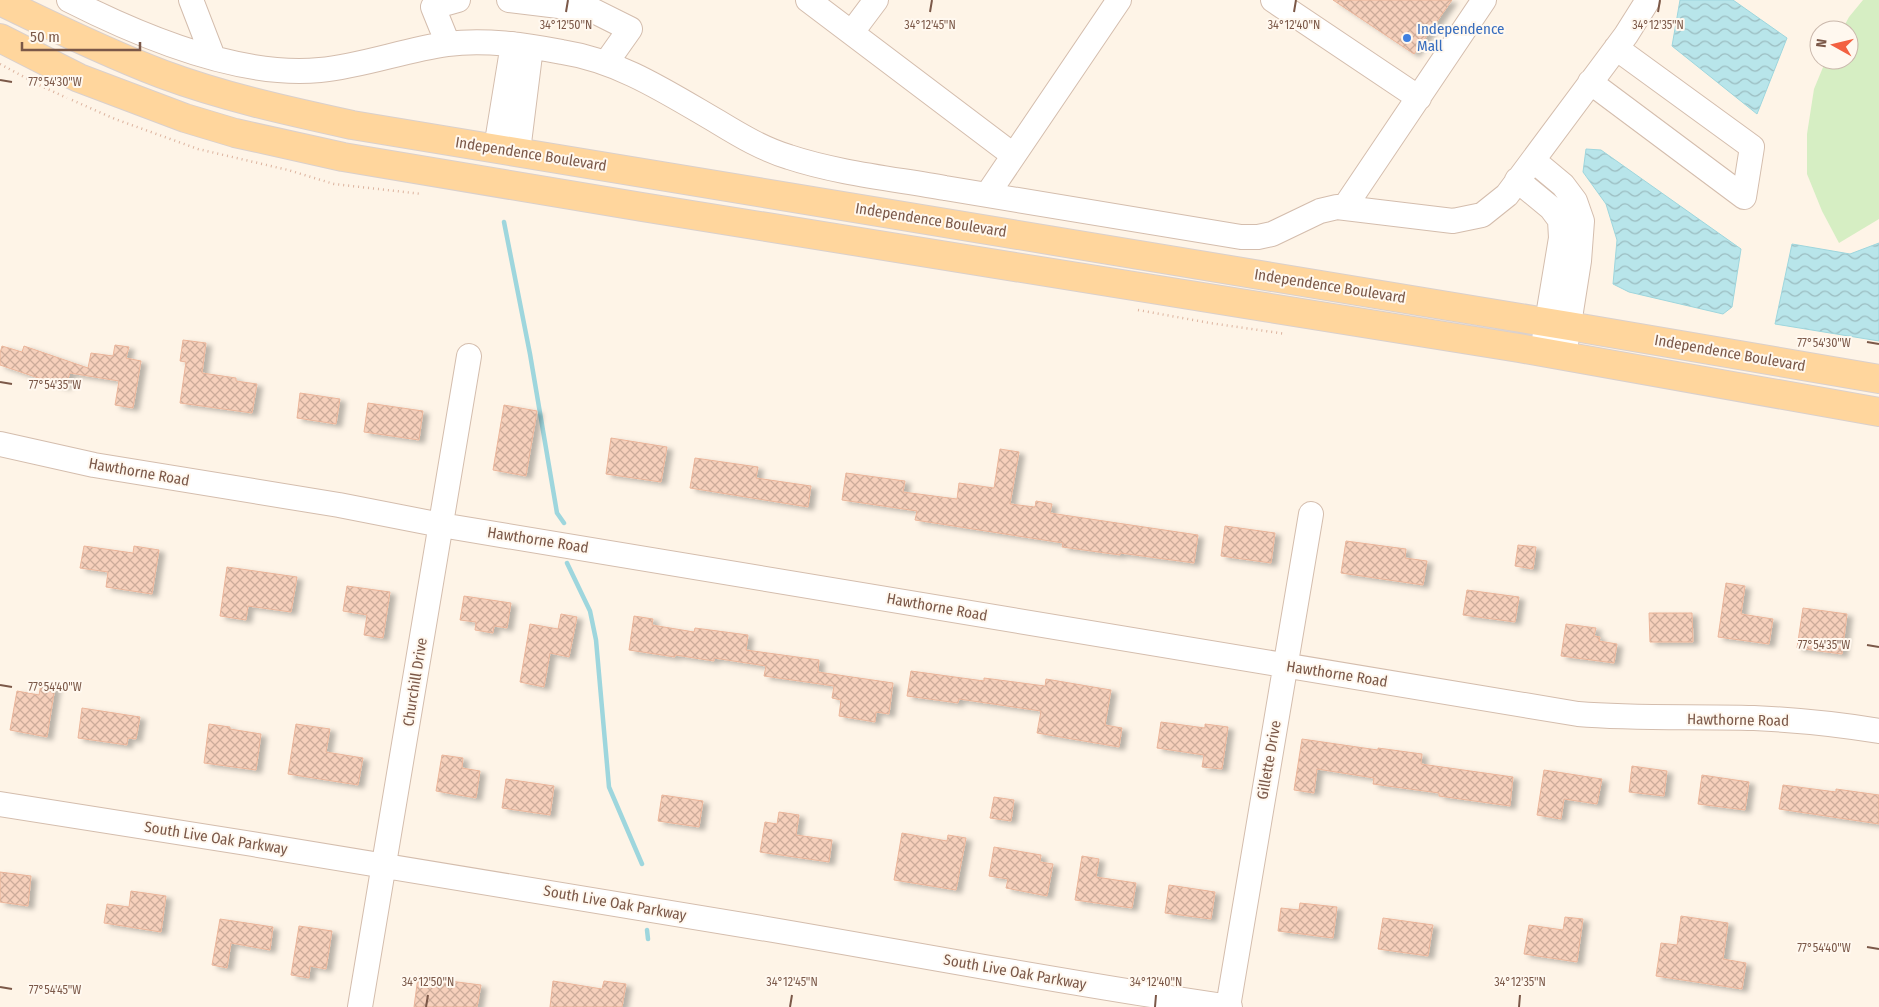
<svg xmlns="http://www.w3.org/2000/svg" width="1879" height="1007" font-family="'Fira Sans Condensed',sans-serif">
  <defs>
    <pattern id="water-waves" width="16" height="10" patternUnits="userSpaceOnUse" patternTransform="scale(1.25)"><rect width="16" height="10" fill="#b8e5ea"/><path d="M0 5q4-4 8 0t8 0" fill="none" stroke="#9bbcc0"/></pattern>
    <pattern id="building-cross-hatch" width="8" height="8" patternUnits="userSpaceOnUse" patternTransform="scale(1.25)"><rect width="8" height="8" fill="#f6d0bb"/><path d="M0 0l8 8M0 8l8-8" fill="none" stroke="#ccac9a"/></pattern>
    <filter id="shadow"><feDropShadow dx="5.5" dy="3" stdDeviation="2.5" flood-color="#0004"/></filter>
  </defs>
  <rect width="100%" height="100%" fill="#fef4e7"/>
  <path fill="#d6eec3" d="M1863 0H1879V219L1839 243 1822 211 1807 174V134L1814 89 1826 60H1849V30H1842L1849 17Z"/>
  <path fill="url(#water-waves)" stroke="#9ed6dd" d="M1680 0H1733L1787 38 1757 114 1672 46Z
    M1586 149 1601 150 1741 249 1732 307 1723 314 1629 292 1613 284 1617 240 1606 204 1583 172Z
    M1879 243V341L1775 324 1792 244 1850 254Z"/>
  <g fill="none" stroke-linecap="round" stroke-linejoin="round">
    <path stroke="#9ed6dd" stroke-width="4.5" d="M504 222 530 354 557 513 564 523
      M567 563 590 611 596 640 609 787 642 864
      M647 930 648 939"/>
  </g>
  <path fill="url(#building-cross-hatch)" stroke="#ebb59a" filter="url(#shadow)" d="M1333 0H1452L1414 54Z
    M183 340 206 343 202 373 236 378V381L257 384 252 413 180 403 186 362 180 361Z
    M115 345 129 347 126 358 141 361 133 408 115 405 119 381 70 373 65 387 0 365V353L2 346 22 352 24 346 88 368 91 353 113 356Z
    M300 393 340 399 336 424 297 418Z
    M368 403 423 411 419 440 364 432Z
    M504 405 537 411 526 476 493 470Z
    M611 438 667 447 661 482 606 474Z
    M1000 449 1019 452 1010 504 1035 507 1036 501 1052 504 1050 513 1198 535 1194 563 1120 553V555L1062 547 1063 543 915 520 917 511 842 500 846 473 905 481 903 492 957 499 959 483 994 488Z
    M695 458 758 467 756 478 811 486 808 507 690 488Z
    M1225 526 1275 533 1271 563 1221 556Z
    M1346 541 1406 549 1405 558 1427 561 1423 585 1341 573Z
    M1518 545 1536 547 1533 569 1515 566Z
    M84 546 133 553 134 546 159 550 152 594 106 587 108 572 80 568Z
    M227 567 297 577 291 612 248 606 246 620 220 616Z
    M1726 583 1745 586 1741 614 1773 619 1769 644 1718 637Z
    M347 586 390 592 383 638 364 635 367 615 343 611Z
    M1467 590 1519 597 1515 622 1463 615Z
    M464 596 511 603 507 628 494 626 493 633 475 630 476 622 460 620Z
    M1803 608 1847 614 1842 654 1797 648Z
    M1649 613H1692L1693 642H1650Z
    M561 614 577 617 569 657 550 653 544 687 520 682 530 624 558 629Z
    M634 616 653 619 652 625 694 632 695 628 748 635 746 650 819 660 818 672 893 683 889 714 876 712 875 722 839 716 841 700 832 698 834 686 764 676 766 666 714 658V661L675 655V657L629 650Z
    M1566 624 1596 628 1594 636 1600 637 1599 641 1617 644 1614 663 1561 656Z
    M911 671 984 681V678L1045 686 1046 679 1111 690 1105 725 1122 728 1119 747 1037 733 1041 711 959 699 958 703 907 696Z
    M41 684 55 687 47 737 10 730 17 691 39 695Z
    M82 708 140 717 136 739 128 738 127 745 78 738Z
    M1161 722 1205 728V724L1228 727 1222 769 1202 767 1204 755 1157 748Z
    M209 724 230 727V729L261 734 256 770 204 763Z
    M296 724 330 729 326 752 363 758 358 785 288 774Z
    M1302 739 1378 750V748L1422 754 1421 764 1513 777 1510 806 1439 796V793L1373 784 1374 778 1317 769 1314 793 1294 790Z
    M442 755 463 758 462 768 480 771 476 798 436 791Z
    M1632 766 1667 771 1664 796 1629 792Z
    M1544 770 1602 779 1597 804 1564 799 1561 819 1537 815Z
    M1702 775 1749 782 1745 810 1698 804Z
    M506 779 554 786 550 815 502 808Z
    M1783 785 1836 792V789L1879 795V824L1779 809Z
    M662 795 703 801 699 827 658 821Z
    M994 797 1014 800 1011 821 990 818Z
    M779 812 799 815 796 835 832 840 829 862 760 852 765 822 777 824Z
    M902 833 947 841 948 835 966 838 956 890 894 880Z
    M994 847 1041 855 1040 862 1053 864 1047 896 1006 888 1008 879 989 876Z
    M1082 856 1099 859 1096 877 1136 883 1132 908 1075 900Z
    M0 872 31 876 28 906 0 902Z
    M1169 885 1215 892 1211 919 1165 913Z
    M131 891 166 896 161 932 104 923 107 904 129 907Z
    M1300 903 1337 907 1333 938 1278 931 1281 908 1299 910Z
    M1681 916 1728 923 1723 959 1746 963 1742 989 1656 976 1661 943 1677 945Z
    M1565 917 1583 919 1577 962 1524 954 1529 925 1563 930Z
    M1383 918 1433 925 1428 956 1378 949Z
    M220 919 273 927 270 950 231 943 227 968 212 965Z
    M299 926 332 931 326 969 310 966 309 978 291 975Z
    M418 977 481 985 477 1007H414Z
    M553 981 602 989 604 981 626 984 622 1007H550Z"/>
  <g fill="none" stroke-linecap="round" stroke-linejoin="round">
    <defs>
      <path id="minor" d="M69 0C140 36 240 78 320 70 363 66 404 50 447 44 485 39 525 45 562 52 620 61 668 93 718 122 741 136 763 149 789 157 837 173 895 179 945 188 1044 204 1143 220 1241 237H1258L1272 234 1320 211 1337 207 1453 221 1482 215 1507 195 1626 35 1648 0
        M191 0 213 57
        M509 0 592 10 630 29 606 63
        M808 0 1013 155
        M1273 0 1419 98
        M852 32 876 0
        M448 44 433 7 458 0
        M1590 82 1744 197 1752 147 1616 48
        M496 148 513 44
        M518 151 531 47
        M1533 160 1563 185 1575 201 1582 221 1579 261 1564 356
        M1517 180 1551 208 1560 220 1561 238 1542 352
        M987 195 1119 0
        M1344 208 1484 0
        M0 444 94 465 339 505 441 525 1578 714C1637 719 1695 716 1754 718 1796 720 1838 724 1879 731
        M0 804C258 844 516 887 773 930 925 956 1077 985 1230 1007
        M360 1007 469 356
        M1228 1007 1311 514"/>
      <path id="major" d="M0 1C53 27 107 53 162 74 224 97 288 111 352 125L1569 326 1879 379
        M0 38 79 78 185 118 235 133 343 157 642 207 1519 348 1879 412"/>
    </defs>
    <use href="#minor" stroke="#d4bdad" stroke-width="26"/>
    <use href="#major" stroke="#dad0cc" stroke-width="30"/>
    <path stroke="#dcb39e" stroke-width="2.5" stroke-dasharray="1 4" stroke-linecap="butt" d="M0 64 39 85 67 98
      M72 100 115 119 198 149 288 170 334 184 422 194
      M1138 310 1210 323 1286 334"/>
    <use href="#minor" stroke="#fff" stroke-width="24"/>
    <use href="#major" stroke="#ffd69d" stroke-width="28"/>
  </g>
  <path fill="none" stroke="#7b5848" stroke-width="2" d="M566 12 568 0M930 12 932 0M1294 12 1296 0M1658 12 1660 0M0 80 12 82M1867 342 1879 344M0 382 12 384M1867 645 1879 647M0 685 12 687M1867 947 1879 949M0 987 12 989M426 1007 428 995M790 1007 792 995M1155 1007 1156 995M1519 1007 1520 995"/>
  <circle fill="#3f7fe0" stroke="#fff8ef" stroke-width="2" cx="1407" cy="38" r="5"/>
  <g text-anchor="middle" stroke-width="4" stroke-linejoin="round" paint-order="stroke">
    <g font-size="15" fill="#366cbe" stroke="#fff8ef" text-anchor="start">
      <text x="1417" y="34">Independence<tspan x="1417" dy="17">Mall</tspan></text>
    </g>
    <g font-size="15" fill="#7b5848" stroke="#fff8ef">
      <text transform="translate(531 154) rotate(9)" y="5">Independence Boulevard</text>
      <text transform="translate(931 220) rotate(9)" y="5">Independence Boulevard</text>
      <text transform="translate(1330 286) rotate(9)" y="5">Independence Boulevard</text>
      <text transform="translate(1730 353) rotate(10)" y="5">Independence Boulevard</text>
      <text transform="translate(139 472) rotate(10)" y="5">Hawthorne Road</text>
      <text transform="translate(538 540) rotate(9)" y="5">Hawthorne Road</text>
      <text transform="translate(937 607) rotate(10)" y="5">Hawthorne Road</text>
      <text transform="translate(1337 674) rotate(9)" y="5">Hawthorne Road</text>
      <text transform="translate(415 682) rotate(-81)" y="5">Churchill Drive</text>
      <text transform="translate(1738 720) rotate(1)" y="5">Hawthorne Road</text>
      <text transform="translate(1269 760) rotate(-80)" y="5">Gillette Drive</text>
      <text transform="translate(216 838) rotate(9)" y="5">South Live Oak Parkway</text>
      <text transform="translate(615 903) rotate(10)" y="5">South Live Oak Parkway</text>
      <text transform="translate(1015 972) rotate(10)" y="5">South Live Oak Parkway</text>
    </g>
  </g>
  <g font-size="12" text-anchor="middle" fill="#7b5848" stroke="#fff8ef" stroke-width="4" stroke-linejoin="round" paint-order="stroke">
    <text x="566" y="29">34°12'50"N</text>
    <text x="930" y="29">34°12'45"N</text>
    <text x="1294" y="29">34°12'40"N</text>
    <text x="1658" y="29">34°12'35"N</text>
    <text x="55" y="86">77°54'30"W</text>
    <text x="1824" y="347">77°54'30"W</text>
    <text x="55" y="389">77°54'35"W</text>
    <text x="1824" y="649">77°54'35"W</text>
    <text x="55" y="691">77°54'40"W</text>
    <text x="1824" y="952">77°54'40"W</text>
    <text x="428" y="986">34°12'50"N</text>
    <text x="792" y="986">34°12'45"N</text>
    <text x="1156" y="986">34°12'40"N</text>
    <text x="1520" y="986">34°12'35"N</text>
    <text x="55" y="994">77°54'45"W</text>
  </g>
  <g transform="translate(1834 45) rotate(278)"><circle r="24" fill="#fff8ef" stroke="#cab8ac"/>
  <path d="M0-4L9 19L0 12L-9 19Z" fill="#f36141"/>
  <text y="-8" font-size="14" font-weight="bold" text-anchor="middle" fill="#7b5848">N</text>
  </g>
  <path d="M22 42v8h118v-8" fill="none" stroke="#7b5848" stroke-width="2.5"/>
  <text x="30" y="42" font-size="15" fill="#7b5848" stroke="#fff8ef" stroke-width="4" paint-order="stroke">50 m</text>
</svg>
